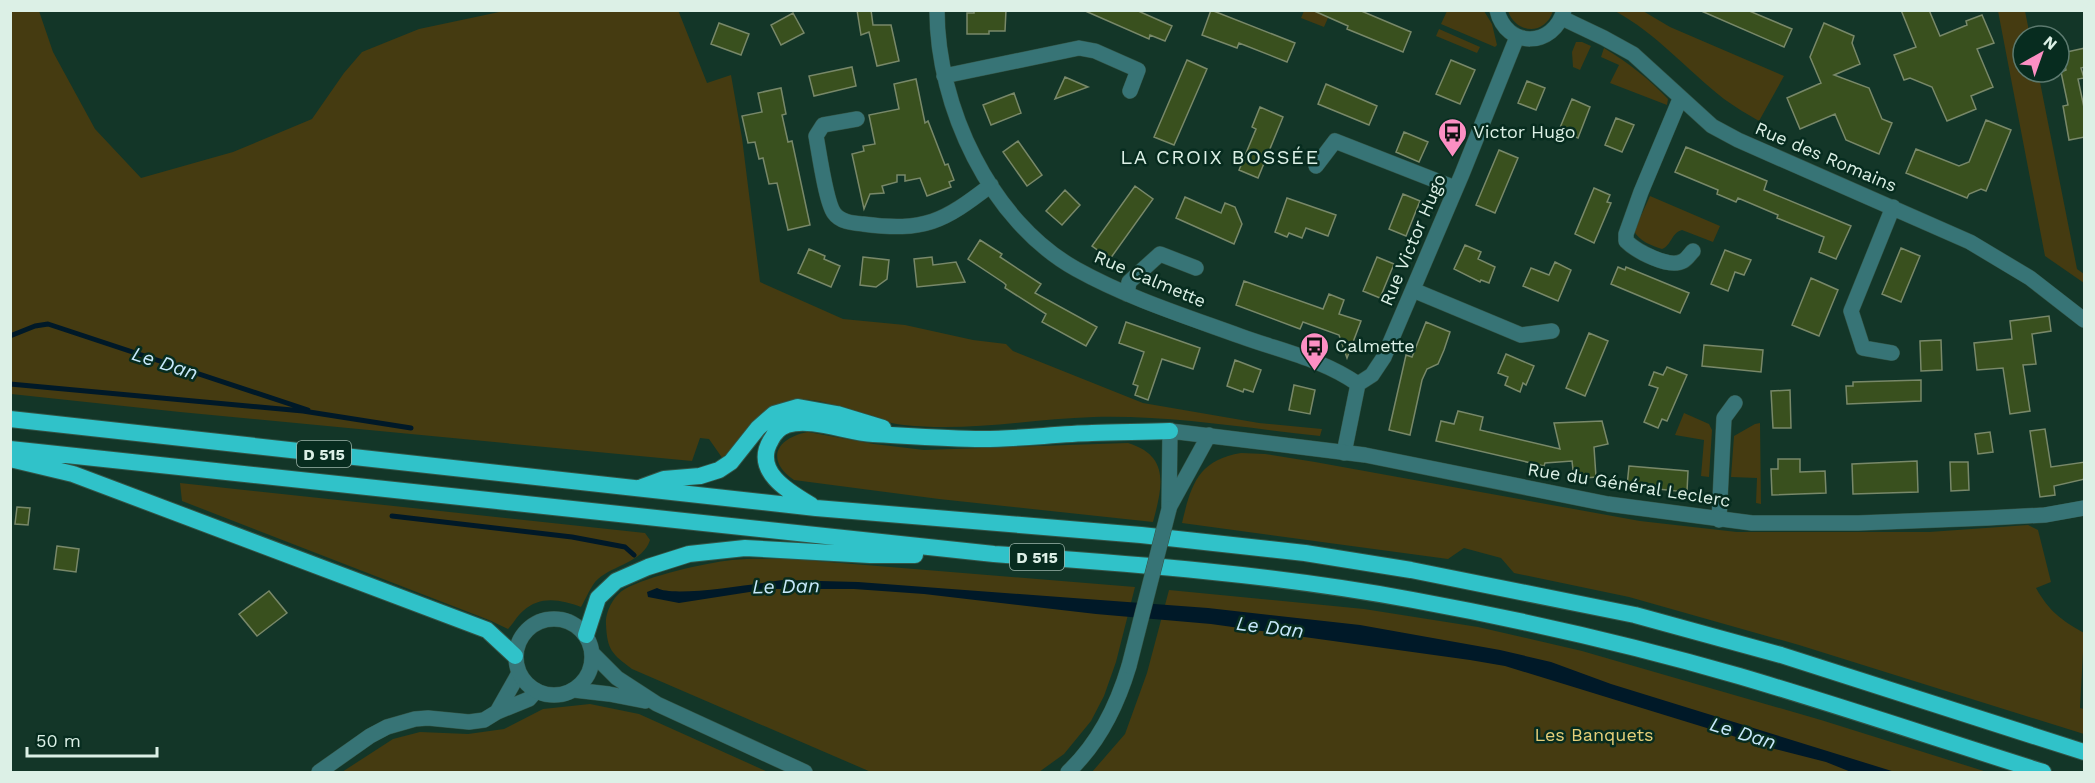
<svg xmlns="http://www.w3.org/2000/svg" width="2095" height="783" font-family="'Work Sans',sans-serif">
  <rect width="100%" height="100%" fill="#133628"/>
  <path fill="#453b11" d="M678 10 707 83 731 75 742 138 760 282 843 319 905 325 973 340 1006 344 1013 351 1143 403 1259 423 1322 429 1320 436C1245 428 1170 415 1094 417 1031 419 968 432 904 425 869 421 824 394 790 400 766 405 739 441 723 459L709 439 700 438 692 461 180 412 11 394V11H39L53 52 95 129 141 178 233 152 312 119 344 73 362 52 419 29 504 11Z
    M1304 11H1331L1324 27 1301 18Z
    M1447 11H1484L1492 24 1497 45 1495 47 1441 24Z
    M1508 11V10L1553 11C1545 36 1516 34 1508 11Z
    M1615 11H1643L1670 27 1784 76 1759 121C1747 114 1735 107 1724 99 1686 69 1657 34 1615 11Z
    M1998 11H2025L2030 36H2023V72H2038L2077 269 2084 274V283L2045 256Z
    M1439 29 1480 47 1477 53 1436 36Z
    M1576 42H1582L1591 46 1580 70 1573 67 1572 52Z
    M1604 48C1629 63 1649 79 1668 99L1667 105 1610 83 1619 65 1601 57Z
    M1650 196 1720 226 1713 242 1682 230C1671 233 1672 245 1662 249 1652 246 1639 241 1634 231Z
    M1684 413 1709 424 1712 430 1709 477 1701 476 1704 440 1675 435Z
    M1760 423 1761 504 1756 503 1757 478 1731 477 1734 436 1755 424Z
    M808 432 874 444 924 450 1128 443C1171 456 1162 488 1153 522L939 499 794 480C765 460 776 438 808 432Z
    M1241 453 1265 454 1315 462 1640 521 1737 532H1929L2028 525 2038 530 2051 582 2036 588C2049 611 2061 620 2084 633L2080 708 2084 709V734L1799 645 1629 597 1514 573 1501 558 1464 548 1448 559 1182 523C1191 485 1198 460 1241 453Z
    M180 483 645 533 650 540C643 562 614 565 598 579 591 585 586 599 581 607 561 600 541 595 523 611 517 616 513 624 508 629L489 620 182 501Z
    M792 559 1135 587 1116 662 1104 696 1091 721 1064 754 1039 772H871L632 669C612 654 607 650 606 624 605 612 614 595 625 589 648 576 705 563 732 560 751 558 772 559 792 559Z
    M1169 590 1364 609 1478 627 1582 651 1821 720 1987 772H1092L1125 734 1147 673Z
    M590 704 639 714 768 772H342L393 739 420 732 468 734 504 729 543 709Z"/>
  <path fill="#001928" d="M783 580 858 582 1208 608 1360 625 1500 650 1551 662 1611 684 1895 772H1851L1826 762 1775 749 1505 666 1470 660 1211 624 1096 614 924 594 854 589H768L679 603 648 597 647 592 657 588C674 598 758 583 783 580Z"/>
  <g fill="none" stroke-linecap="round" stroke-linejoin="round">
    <path stroke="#001928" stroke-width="5" d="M10 336 35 326 48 324 308 410
      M10 384 303 411 411 428
      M392 516 572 537 625 547 634 555"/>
  </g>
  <path fill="#39501e" stroke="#788869" stroke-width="1.5" d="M857 10H871L873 25H891L899 61 877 66 869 32 861 35Z
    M974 10H1006L1005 31H989V34H967V13H974Z
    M1083 10H1136L1172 26 1165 41 1150 35 1149 39Z
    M1211 10 1295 43 1287 62 1239 43 1237 48 1202 35Z
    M1312 10H1359L1411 32 1403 52 1347 29 1348 26Z
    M1699 10H1747L1792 29 1784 47Z
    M1901 10H1929L1940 36 1967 25 1966 21 1982 15 1994 43 1977 49 1993 87 1971 96 1976 109 1947 121 1932 87 1910 78 1904 80 1894 55 1916 47Z
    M793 13 804 33 781 45 771 25Z
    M719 23 749 34 741 55 711 44Z
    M1824 23 1854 36 1852 43 1860 64 1834 75 1869 88 1882 119 1892 123 1879 154 1846 140 1835 114 1800 129 1787 98 1821 83 1810 57Z
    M2085 48V67L2081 68 2084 78 2078 79 2085 112V137L2069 140 2063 106 2068 105 2061 72 2066 70 2062 53Z
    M1187 60 1207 69 1174 145 1154 137Z
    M1451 60 1475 70 1460 104 1436 94Z
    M852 67 856 86 814 96 809 76Z
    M1065 77 1088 87 1055 99Z
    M916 79 925 123 928 121 945 165 948 164 954 180 949 182 951 187 927 196 920 178 905 181V175H897V182L882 186 884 193 870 194 864 209 852 154 864 151 863 146 875 144 869 115 899 109 894 84Z
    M1527 81 1545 88 1536 110 1518 103Z
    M1326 84 1377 106 1369 125 1318 104Z
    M781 88 786 114 782 115 788 142 792 141 810 225 788 230 777 183 769 184 763 158 759 159 755 142 748 143 742 116 762 112 758 93Z
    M1014 93 1021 113 991 125 983 105Z
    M1572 99 1590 107 1578 138 1559 130Z
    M1260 107 1283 117 1258 178 1239 170 1256 129 1252 127Z
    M1616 118 1634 125 1622 152 1605 145Z
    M1986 120 2011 130 1986 191 1981 189 1969 194 1967 198 1906 173 1916 149 1959 166 1969 162Z
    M1404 132 1428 142 1419 162 1396 152Z
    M1018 141 1042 175 1027 186 1003 152Z
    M1686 147 1767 181 1764 190 1851 226 1836 259 1819 252 1824 237 1777 218 1778 215 1738 198 1736 202 1717 194 1718 190 1675 172Z
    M1499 150 1518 158 1495 213 1476 205Z
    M1135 186 1153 199 1110 259 1092 246Z
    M1594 188 1610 195 1607 202 1611 203 1594 243 1575 234Z
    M1065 190 1080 205 1062 225 1046 211Z
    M1403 194 1420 201 1406 236 1389 229Z
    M1185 197 1221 213 1225 203 1235 207 1242 224 1234 244 1176 218Z
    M1287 198 1336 215 1328 236 1306 228 1302 238 1289 233 1287 237 1275 232Z
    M980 240 1002 254 1000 257 1041 284 1035 293 1097 327 1086 346 1042 322 1046 314 1005 288 1006 285 1004 283 968 259Z
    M1465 245 1481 252 1478 259 1495 267 1489 283 1481 280 1480 282 1454 269Z
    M1901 248 1920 256 1901 302 1882 294Z
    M809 249 825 256 824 259 840 266 831 287 798 273Z
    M1725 250 1751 260 1744 275 1735 272 1728 291 1711 284Z
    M863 257 889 260 887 279 876 287 860 285Z
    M932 257 933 265 956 262 965 282 917 287 914 259Z
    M1377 257 1394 264 1380 298 1363 291Z
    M1555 262 1571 270 1558 301 1523 286 1531 268 1549 275Z
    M1618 267 1625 270 1626 267 1689 293 1680 313 1611 284Z
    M1811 278 1838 290 1819 336 1792 325Z
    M1244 281 1323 309 1329 294 1344 300 1339 314 1361 321 1347 358 1339 335 1303 322 1300 329 1236 305Z
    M2049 316 2051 331 2032 334 2036 364 2023 365 2030 411 2010 414 2003 368 1977 370 1974 343 2012 339 2010 321Z
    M1126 322 1200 348 1193 369 1162 359 1148 400 1135 395 1138 386 1133 384 1144 352 1119 343Z
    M1426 322 1450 332 1444 350 1438 364 1427 369 1422 380 1410 435 1389 430 1406 355 1412 357Z
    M1589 333 1608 341 1585 396 1566 388Z
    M1941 340 1942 370 1921 371 1920 341Z
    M1704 345 1763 350 1761 372 1702 366Z
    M1506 354 1534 366 1526 385 1523 383 1520 392 1505 385 1508 377 1498 373Z
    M1235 360 1261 370 1253 392 1244 389 1243 392 1227 386Z
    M1667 367 1687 375 1667 421 1662 419 1658 428 1644 422 1658 388 1649 385 1654 372 1663 375Z
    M1921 380V401L1847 404 1846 386H1853V382Z
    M1294 385 1315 390 1310 414 1289 410Z
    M1790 390 1791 428H1773L1771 391Z
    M1458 411 1483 417 1480 430 1560 449 1554 423 1602 421 1608 444 1594 447 1596 477 1574 479 1572 461 1545 463 1544 466 1436 441 1441 421 1454 424Z
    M2045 429 2051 467 2085 462V479L2054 486 2055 495 2040 497 2030 431Z
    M1990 432 1993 452 1978 454 1975 434Z
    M1778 459H1800V472L1825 471 1826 493 1772 495 1771 469H1778Z
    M1917 461 1918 492 1853 494 1852 464Z
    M1950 462H1968L1969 490 1951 491Z
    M1629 466 1688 471 1687 492 1627 486Z
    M17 507 30 508 28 525 15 524Z
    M57 546 79 549 76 572 54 569Z
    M269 591 287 613 257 636 239 614Z"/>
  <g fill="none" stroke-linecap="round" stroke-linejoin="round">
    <defs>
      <path id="minor" d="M937 10C937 106 990 221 1076 269 1128 298 1185 316 1240 336 1281 351 1322 359 1358 384
        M1497 10C1506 49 1554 48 1564 10
        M1562 18 1604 38 1633 54 1712 126 1738 140 1970 242 2030 278 2084 320
        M944 76 1079 48 1095 51 1138 70 1130 91
        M1680 99 1641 192 1626 234V241C1636 251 1669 269 1683 261 1687 259 1690 254 1693 251
        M857 119 823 125 816 136C819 152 826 202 834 213 840 222 853 223 863 224 925 232 943 222 991 185
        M1316 166 1335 141 1455 188
        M1413 290 1521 335 1552 331
        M1127 294 1129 282 1160 254 1196 268
        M1892 353 1863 348 1851 311 1893 207
        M1344 453 1358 384 1372 375 1384 357 1462 174 1517 37
        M1719 520 1724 418 1735 403
        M497 712 519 673
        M319 772 370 736 387 727 415 719 428 718 469 722 484 720 497 712 529 699 536 691"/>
      <path id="tertiary" d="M1170 506 1209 435
        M1169 509 1170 431 1365 455 1608 504 1752 523H1858L1987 518 2045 515 2084 508
        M516 657a38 38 0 1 1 76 0a38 38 0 1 1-76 0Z
        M592 653 617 678 657 704 805 772
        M574 690 609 694 645 701
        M1068 772C1099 743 1117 706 1129 666"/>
      <path id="trunk" d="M10 419 816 508 1141 535 1305 553 1411 570 1635 615 1781 655 2084 752
        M10 449 994 554C1134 564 1274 574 1413 600 1522 620 1632 645 1739 676 1841 706 1941 740 2043 772
        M10 459 73 474 487 630 515 656
        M642 487 664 479 700 476 719 470 731 462 758 428 774 414 798 407 837 414 883 428
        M811 505C789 492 752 471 771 440 774 434 780 427 787 425 811 417 848 433 873 434 909 436 946 439 983 439 1019 439 1056 434 1092 433 1118 432 1144 432 1170 431
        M586 635 598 598 616 581 648 567 689 554 745 548 870 555H915"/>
    </defs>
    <use href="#minor" stroke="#335446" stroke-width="16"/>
    <use href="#tertiary" stroke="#335446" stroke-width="16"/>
    <use href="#trunk" stroke="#335446" stroke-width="18"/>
    <use href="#minor" stroke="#377476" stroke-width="15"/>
    <use href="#tertiary" stroke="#377476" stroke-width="15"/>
    <use href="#trunk" stroke="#30c2c9" stroke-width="16"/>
    <defs>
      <path id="tertiary-bridge" d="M1129 666 1169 509"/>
    </defs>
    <use href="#tertiary-bridge" stroke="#335446" stroke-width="16" stroke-linecap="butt"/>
    <use href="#tertiary-bridge" stroke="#377476" stroke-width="15"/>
  </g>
  <defs>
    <symbol id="bus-pin" viewBox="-11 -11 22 30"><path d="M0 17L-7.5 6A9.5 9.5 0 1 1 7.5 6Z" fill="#fc8fc3" stroke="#072c1f"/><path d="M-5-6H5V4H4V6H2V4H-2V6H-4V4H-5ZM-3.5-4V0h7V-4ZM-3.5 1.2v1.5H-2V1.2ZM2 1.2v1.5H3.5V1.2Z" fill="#111"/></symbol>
  </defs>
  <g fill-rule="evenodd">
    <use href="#bus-pin" x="1436" y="116" width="33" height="45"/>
    <use href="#bus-pin" x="1298" y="330" width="33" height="45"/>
  </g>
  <g text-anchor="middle" stroke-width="5" stroke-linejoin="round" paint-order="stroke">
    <g fill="#072c1f" stroke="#9cb5aa" stroke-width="1.5">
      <rect x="297" y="441" width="54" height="26" rx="4.5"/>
      <rect x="1010" y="544" width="54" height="26" rx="4.5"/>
    </g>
    <g font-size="16" font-weight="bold" fill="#dcf0e6">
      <text x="324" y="460">D 515</text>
      <text x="1037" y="563">D 515</text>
    </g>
    <g font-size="18" fill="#dcf0e6" stroke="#072c1f" text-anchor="start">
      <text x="1473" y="138">Victor Hugo</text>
      <text x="1335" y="352">Calmette</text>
    </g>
    <g font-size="18" fill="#dcf0e6" stroke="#072c1f">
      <text transform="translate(1826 157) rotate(23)" y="6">Rue des Romains</text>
      <text transform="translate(1413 240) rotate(-67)" y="6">Rue Victor Hugo</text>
      <text transform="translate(1150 279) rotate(23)" y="6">Rue Calmette</text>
      <text transform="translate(1629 485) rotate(9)" y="6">Rue du Général Leclerc</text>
    </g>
    <g font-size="18" fill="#e6cf79" stroke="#072c1f">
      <text x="1594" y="741">Les Banquets</text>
    </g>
    <g font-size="20" letter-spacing="1.5" fill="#dcf0e6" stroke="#072c1f">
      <text x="1220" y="164">LA CROIX BOSSÉE</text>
    </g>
    <g font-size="20" font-style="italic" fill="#c7e8fb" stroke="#072c1f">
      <text transform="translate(165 363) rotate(18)" y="7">Le Dan</text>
      <text transform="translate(786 586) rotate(-1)" y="7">Le Dan</text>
      <text transform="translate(1270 627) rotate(7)" y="7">Le Dan</text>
      <text transform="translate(1743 733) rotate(17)" y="7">Le Dan</text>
    </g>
  </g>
  <rect width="2095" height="783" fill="none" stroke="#dcf0e6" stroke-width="24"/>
  <g transform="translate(2041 54) rotate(40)"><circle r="28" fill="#072c1f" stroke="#5c7a6f" stroke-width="1.5"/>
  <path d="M0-4.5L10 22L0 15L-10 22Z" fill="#fc8fc3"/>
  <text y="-9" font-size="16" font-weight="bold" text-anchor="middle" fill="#dcf0e6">N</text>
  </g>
  <path d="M27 747v9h130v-9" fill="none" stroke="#dcf0e6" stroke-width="3"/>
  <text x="36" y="747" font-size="18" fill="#dcf0e6" stroke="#072c1f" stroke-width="4.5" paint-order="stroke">50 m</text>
</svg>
